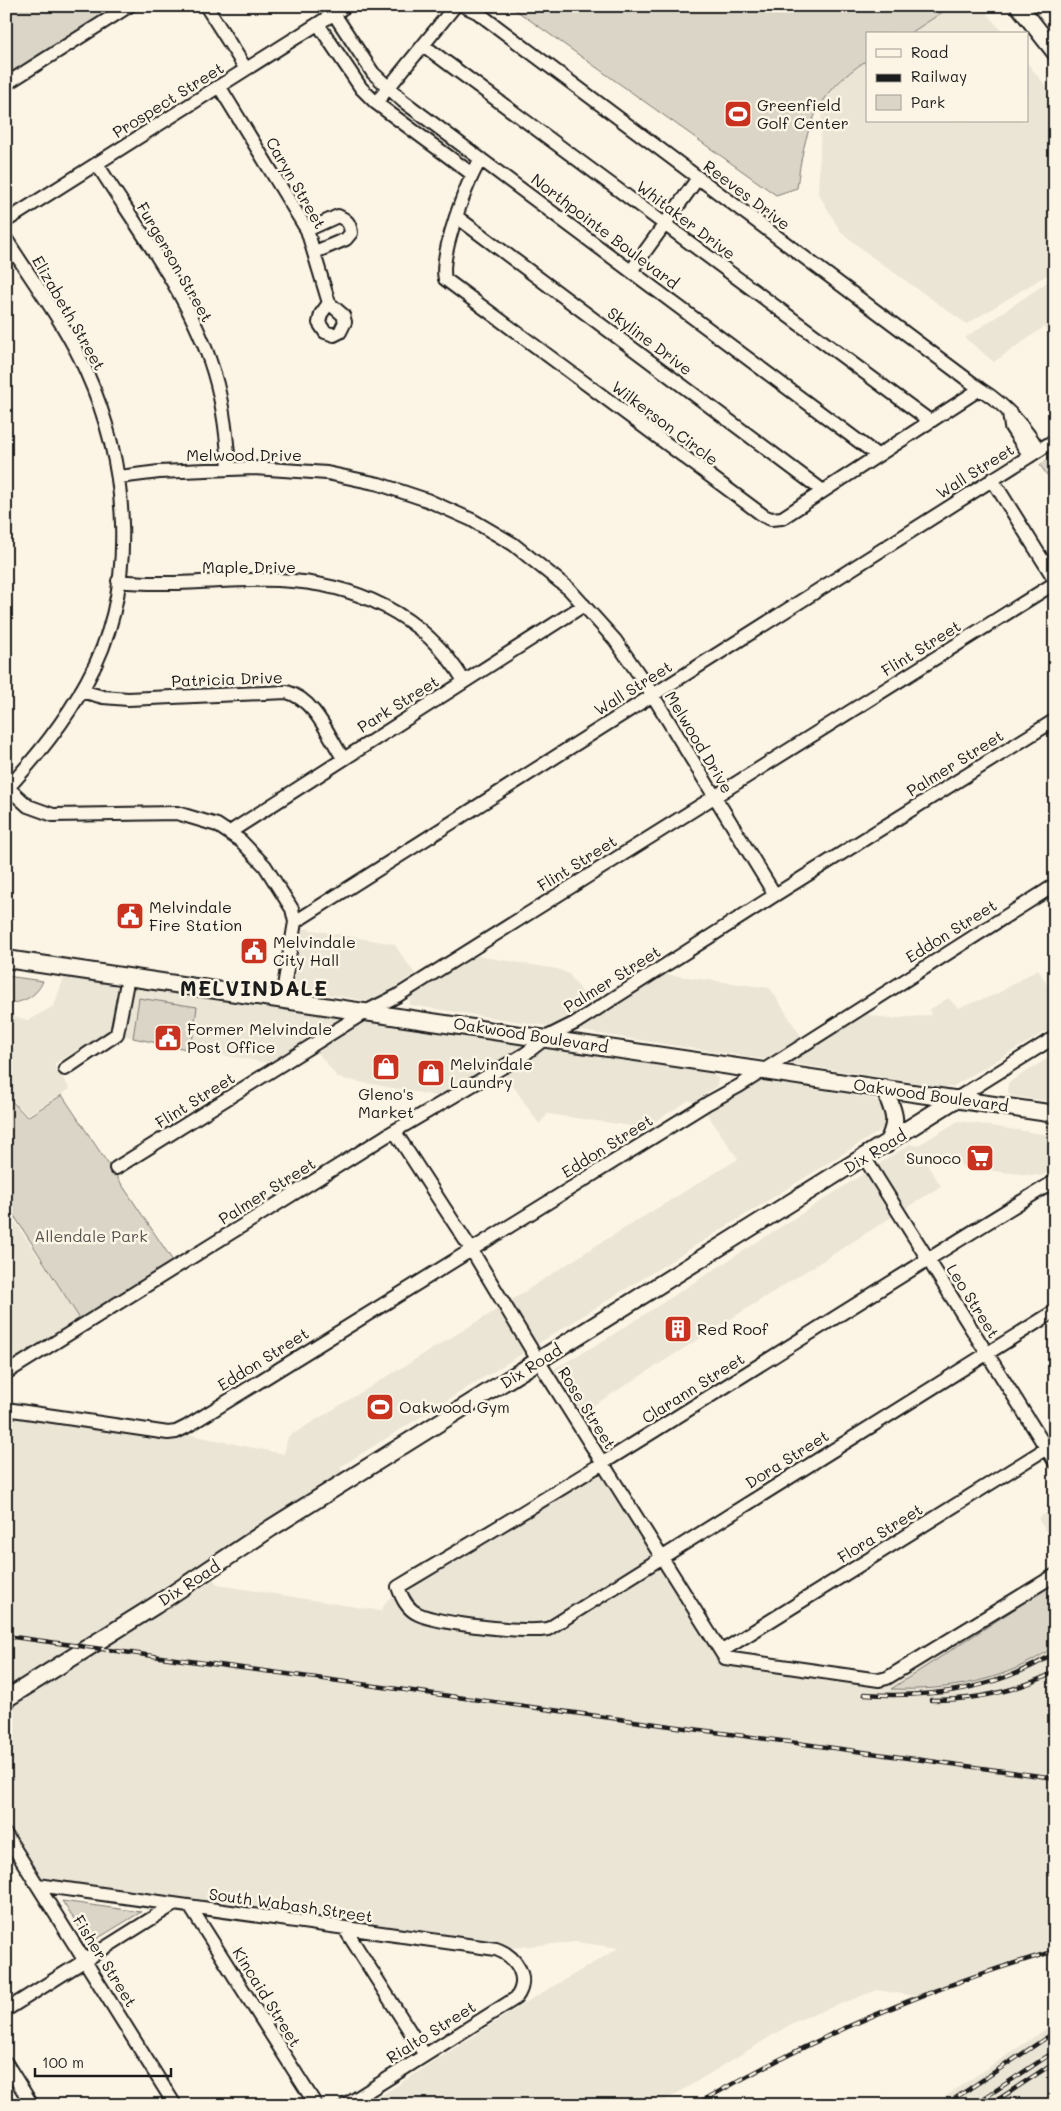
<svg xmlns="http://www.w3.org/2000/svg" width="1061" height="2111" font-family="Mali,sans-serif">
  <rect width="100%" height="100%" fill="#fcf5e5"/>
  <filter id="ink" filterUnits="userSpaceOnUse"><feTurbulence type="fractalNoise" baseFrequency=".02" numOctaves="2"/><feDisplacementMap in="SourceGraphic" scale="10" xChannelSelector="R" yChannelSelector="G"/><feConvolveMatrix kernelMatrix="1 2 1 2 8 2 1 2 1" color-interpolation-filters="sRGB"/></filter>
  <g filter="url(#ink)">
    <path fill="#ebe5d6" d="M952 6H981L1004 34H909Z
      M867 60V121H1027V63L1055 97V270L967 324 872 257 841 232 818 193 822 100 849 72Z
      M1055 277V343L1044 327 994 362 965 338Z
      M301 928 394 944 415 974 377 998 367 1001 293 988 290 984 297 938Z
      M472 955 557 969 569 974 598 1014 663 974 770 988 808 1047 863 1013 888 1019 932 1015 929 1010 948 998 958 1008 997 994 1038 969 1055 998V1026L952 1087H945L410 1005 409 994Z
      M64 977 713 1073 718 1079 717 1086 693 1102 689 1100 645 1128 548 1114 539 1124 499 1065 442 1097 338 1078 311 1044 276 1064 191 1050 108 1032 54 1064 70 1089 27 1115 6 1093V1015L28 1020 54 1006Z
      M1055 1054V1102L1012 1096 1008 1093V1083Z
      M761 1081 872 1098 880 1103 887 1112 888 1121 883 1129 340 1467 348 1480 207 1571 218 1585 381 1611 387 1600 597 1471 718 1658 884 1679 1055 1575V1951L921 1997 877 1990 796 2021 658 2105H367L528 2001 619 1948 576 1942 496 1949 38 1885 6 1835V1409L176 1432 284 1454 288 1437 493 1312 597 1245 738 1159 705 1111 754 1082Z
      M958 1121 1055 1136V1167L1042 1176 964 1168 953 1157 926 1163 941 1186 580 1414 553 1372 554 1369 606 1339 910 1144 917 1146Z
      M6 1208 80 1319 6 1367Z
      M1055 1508V1547L1038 1518Z
      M1055 2023V2105H932Z"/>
    <path fill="#dbd5c8" stroke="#7c7872" d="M6 6H117L6 76Z
      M510 6H952L909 34H867V60C815 94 804 130 797 188L776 195Z
      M1051 457 1055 463V470L1047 475 1040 465Z
      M6 976 43 981C37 996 22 1004 6 1003Z
      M139 998 197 1007 191 1050 133 1038Z
      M6 1095 27 1117 62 1095 173 1261 80 1319 6 1203Z
      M1055 1583V1646C1007 1681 949 1691 891 1689Z
      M62 1901 141 1912 90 1943Z"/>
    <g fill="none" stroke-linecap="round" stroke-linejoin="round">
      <defs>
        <path id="minor" d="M206 6 246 69
          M464 6 477 12 980 389C1005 404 1023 425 1039 450
          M334 14 373 73 403 101 877 455
          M318 24 361 88 376 103 472 174
          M423 45 930 421
          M6 84 129 6
          M219 86 307 230 329 303 343 315 345 322 340 332 334 335 325 332 319 323 321 314 329 303
          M376 103 455 6
          M481 159C467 181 439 255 445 279L764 516 771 519 782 518 980 389
          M97 164C136 226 186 291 210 361 222 395 227 433 229 469
          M457 217 823 491
          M6 221 346 6
          M307 230 338 216C347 220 350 223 351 233L346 239 315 252
          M6 239C33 282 66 325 86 371 129 466 139 588 87 681 65 722 37 756 6 790
          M631 271 698 178
          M1009 413 1011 427 1030 456
          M119 477 159 472 254 468 327 473 379 484 427 500 472 520 513 544 569 589 615 640 647 686 775 895
          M992 479 1055 580
          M118 581C172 587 225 578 278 580 355 583 424 614 464 681
          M81 691 103 697 128 699 287 692C315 700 328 735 343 758
          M8 788 28 806 53 815 177 813 217 825 241 841 265 866 292 909 295 922
          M230 832 584 605
          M282 998 295 922 1055 440
          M65 1069 117 1034 128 977
          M956 1099 1055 1037
          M395 1132 471 1249 539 1362 725 1658 879 1680 887 1678 1055 1575
          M864 1157 1055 1462
          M116 1168 367 1011 397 996 1055 583
          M1055 1181C840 1312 630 1450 413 1578L398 1587C402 1598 407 1609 418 1614 440 1624 524 1633 548 1629L1055 1311
          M6 1373 386 1136 525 1054 547 1037 575 1023 775 895 1055 720
          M6 1409 168 1433 176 1432 186 1427 708 1103 739 1086 1055 885
          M722 1651 1055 1443
          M6 1835 175 2105
          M38 1885 496 1949C516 1956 531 1978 516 1998L346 2105
          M191 1908 316 2105
          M345 1929 425 2055
          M6 2010 173 1905
          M6 2063 32 2105"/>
        <path id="major" d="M1019 6 1055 52
          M6 959 1055 1114
          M884 1088C894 1113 900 1120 886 1145
          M6 1699 156 1605 271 1528 956 1099"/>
      </defs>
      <use href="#minor" stroke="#1c1c1c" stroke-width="16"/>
      <use href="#major" stroke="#1c1c1c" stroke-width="20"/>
      <use href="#minor" stroke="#fcf5e5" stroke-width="12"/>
      <use href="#major" stroke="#fcf5e5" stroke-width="16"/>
      <defs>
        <path id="rail" d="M6 1636 1055 1778
          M864 1694C932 1698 996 1690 1055 1653
          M931 1700C976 1700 1015 1692 1055 1672
          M695 2105C808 2040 929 1987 1055 1951
          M945 2105 1055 2032
          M974 2105 1055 2051
          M990 2105 1055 2062"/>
      </defs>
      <use href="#rail" stroke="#1c1c1c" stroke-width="4.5"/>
      <use href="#rail" stroke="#fcf5e5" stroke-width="2.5" stroke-dasharray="8" stroke-linecap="butt"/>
    </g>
  </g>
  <defs>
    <symbol id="stadium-square" viewBox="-11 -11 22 22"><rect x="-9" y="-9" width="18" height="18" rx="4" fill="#c8321e" stroke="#fcf5e5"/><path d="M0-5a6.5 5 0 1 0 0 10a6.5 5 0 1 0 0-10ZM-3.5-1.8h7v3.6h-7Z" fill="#fff"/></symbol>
    <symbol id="civic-square" viewBox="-11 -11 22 22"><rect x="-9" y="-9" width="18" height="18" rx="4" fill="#c8321e" stroke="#fcf5e5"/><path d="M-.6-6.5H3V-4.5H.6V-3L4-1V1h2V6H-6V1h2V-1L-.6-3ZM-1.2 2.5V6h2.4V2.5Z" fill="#fff"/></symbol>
    <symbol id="shop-square" viewBox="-11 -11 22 22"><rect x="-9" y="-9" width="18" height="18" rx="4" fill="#c8321e" stroke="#fcf5e5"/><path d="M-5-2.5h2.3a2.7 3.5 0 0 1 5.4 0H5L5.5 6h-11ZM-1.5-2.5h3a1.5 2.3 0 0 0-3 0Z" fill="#fff"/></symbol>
    <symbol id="supermarket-square" viewBox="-11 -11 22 22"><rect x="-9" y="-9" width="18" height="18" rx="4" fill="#c8321e" stroke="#fcf5e5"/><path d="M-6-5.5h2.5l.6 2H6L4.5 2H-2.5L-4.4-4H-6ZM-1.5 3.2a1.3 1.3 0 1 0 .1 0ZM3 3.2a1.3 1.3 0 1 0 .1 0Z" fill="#fff"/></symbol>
    <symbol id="building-square" viewBox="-11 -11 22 22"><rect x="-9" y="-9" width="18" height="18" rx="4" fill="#c8321e" stroke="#fcf5e5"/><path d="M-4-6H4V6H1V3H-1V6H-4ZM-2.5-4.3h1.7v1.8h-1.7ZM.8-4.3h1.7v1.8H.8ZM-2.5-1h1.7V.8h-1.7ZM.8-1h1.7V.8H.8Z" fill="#fff"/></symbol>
  </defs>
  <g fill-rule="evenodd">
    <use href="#stadium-square" x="722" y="98" width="32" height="32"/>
    <use href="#civic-square" x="114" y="900" width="32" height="32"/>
    <use href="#civic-square" x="238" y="935" width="32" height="32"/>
    <use href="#civic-square" x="152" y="1022" width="32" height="32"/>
    <use href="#shop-square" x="370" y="1051" width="32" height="32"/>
    <use href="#shop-square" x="415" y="1057" width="32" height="32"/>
    <use href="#supermarket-square" x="964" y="1142" width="32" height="32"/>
    <use href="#building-square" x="662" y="1313" width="32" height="32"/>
    <use href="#stadium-square" x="364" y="1391" width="32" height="32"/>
  </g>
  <g text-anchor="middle" stroke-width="5" stroke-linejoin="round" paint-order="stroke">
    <g font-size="16" fill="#1c1c1c" stroke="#fcf5e5">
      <text transform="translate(168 100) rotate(-32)" y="6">Prospect Street</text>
      <text transform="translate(296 183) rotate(60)" y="6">Caryn Street</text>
      <text transform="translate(747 195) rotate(37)" y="6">Reeves Drive</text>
      <text transform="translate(686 220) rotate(37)" y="6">Whitaker Drive</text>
      <text transform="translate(605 231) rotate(37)" y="6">Northpointe Boulevard</text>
      <text transform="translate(175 262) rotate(60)" y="6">Furgerson Street</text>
      <text transform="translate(69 313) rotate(60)" y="6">Elizabeth Street</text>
      <text transform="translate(650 341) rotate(37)" y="6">Skyline Drive</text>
      <text transform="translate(665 423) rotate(37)" y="6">Wilkerson Circle</text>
      <text x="244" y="461">Melwood Drive</text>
      <text transform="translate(975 471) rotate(-32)" y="6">Wall Street</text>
      <text x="249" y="573">Maple Drive</text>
      <text transform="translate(921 648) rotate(-32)" y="6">Flint Street</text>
      <text transform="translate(227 679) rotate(-2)" y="6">Patricia Drive</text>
      <text transform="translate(633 688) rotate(-32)" y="6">Wall Street</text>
      <text transform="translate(398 704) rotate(-32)" y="6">Park Street</text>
      <text transform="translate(699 742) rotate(59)" y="6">Melwood Drive</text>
      <text transform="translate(955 763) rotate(-32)" y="6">Palmer Street</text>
      <text transform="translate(577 863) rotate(-32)" y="6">Flint Street</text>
      <text transform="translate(951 931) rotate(-32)" y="6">Eddon Street</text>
      <text transform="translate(612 979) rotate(-32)" y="6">Palmer Street</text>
      <text transform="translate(531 1035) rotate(9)" y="6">Oakwood Boulevard</text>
      <text transform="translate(931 1095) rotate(8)" y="6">Oakwood Boulevard</text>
      <text transform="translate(195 1100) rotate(-32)" y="6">Flint Street</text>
      <text transform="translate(607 1146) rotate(-32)" y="6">Eddon Street</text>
      <text transform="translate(875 1151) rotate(-31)" y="6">Dix Road</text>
      <text transform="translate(267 1191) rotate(-32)" y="6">Palmer Street</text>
      <text transform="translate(973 1301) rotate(58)" y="6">Leo Street</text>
      <text transform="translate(263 1359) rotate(-32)" y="6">Eddon Street</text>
      <text transform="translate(531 1366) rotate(-32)" y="6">Dix Road</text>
      <text transform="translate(693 1388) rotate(-32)" y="6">Clarann Street</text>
      <text transform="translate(587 1408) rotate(58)" y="6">Rose Street</text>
      <text transform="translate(787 1459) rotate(-32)" y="6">Dora Street</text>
      <text transform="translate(880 1533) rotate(-32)" y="6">Flora Street</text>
      <text transform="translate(189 1583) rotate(-33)" y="6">Dix Road</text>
      <text transform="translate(291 1905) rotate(8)" y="6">South Wabash Street</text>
      <text transform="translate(105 1961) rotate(58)" y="6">Fisher Street</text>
      <text transform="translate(267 1997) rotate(58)" y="6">Kincaid Street</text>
      <text transform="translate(431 2032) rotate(-32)" y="6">Rialto Street</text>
    </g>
    <g font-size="16" fill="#1c1c1c" stroke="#fcf5e5" text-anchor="start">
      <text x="757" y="111">Greenfield<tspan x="757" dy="18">Golf Center</tspan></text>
      <text x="149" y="913">Melvindale<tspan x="149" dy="18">Fire Station</tspan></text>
      <text x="273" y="948">Melvindale<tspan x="273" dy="18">City Hall</tspan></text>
      <text x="187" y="1035">Former Melvindale<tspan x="187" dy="18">Post Office</tspan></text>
      <text x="450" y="1070">Melvindale<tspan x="450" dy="18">Laundry</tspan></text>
      <text x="386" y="1100" text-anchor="middle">Gleno's<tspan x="386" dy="18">Market</tspan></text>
      <text x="961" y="1164" text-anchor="end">Sunoco</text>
      <text x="697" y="1335">Red Roof</text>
      <text x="399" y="1413">Oakwood Gym</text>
    </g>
    <g font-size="16" fill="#555450" stroke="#fcf5e5">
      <text x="91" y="1242">Allendale Park</text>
    </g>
    <g font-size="21" font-weight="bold" letter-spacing="1" fill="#1c1c1c" stroke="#fcf5e5">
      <text x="254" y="996">MELVINDALE</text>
    </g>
  </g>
  <rect width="1061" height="2111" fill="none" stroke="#fcf5e5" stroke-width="25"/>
  <rect x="12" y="12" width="1036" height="2086" fill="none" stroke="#1c1c1c" stroke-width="2" filter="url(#ink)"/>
  <rect x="866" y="32" width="162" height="90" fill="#fcf5e5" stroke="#a29e95"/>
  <rect x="876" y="49" width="25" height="8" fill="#fcf5e5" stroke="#a29e95"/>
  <text x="911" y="58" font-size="15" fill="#1c1c1c">Road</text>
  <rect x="876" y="74" width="25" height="8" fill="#1c1c1c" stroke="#a29e95"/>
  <text x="911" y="82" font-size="15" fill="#1c1c1c">Railway</text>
  <rect x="876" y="95" width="25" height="15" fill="#dbd5c8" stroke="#a29e95"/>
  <text x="911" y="108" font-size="15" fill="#1c1c1c">Park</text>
  <path d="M35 2068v8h136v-8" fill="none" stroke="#1c1c1c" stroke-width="2.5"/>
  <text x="42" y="2068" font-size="15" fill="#1c1c1c" stroke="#fcf5e5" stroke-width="4" paint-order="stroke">100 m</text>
</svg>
